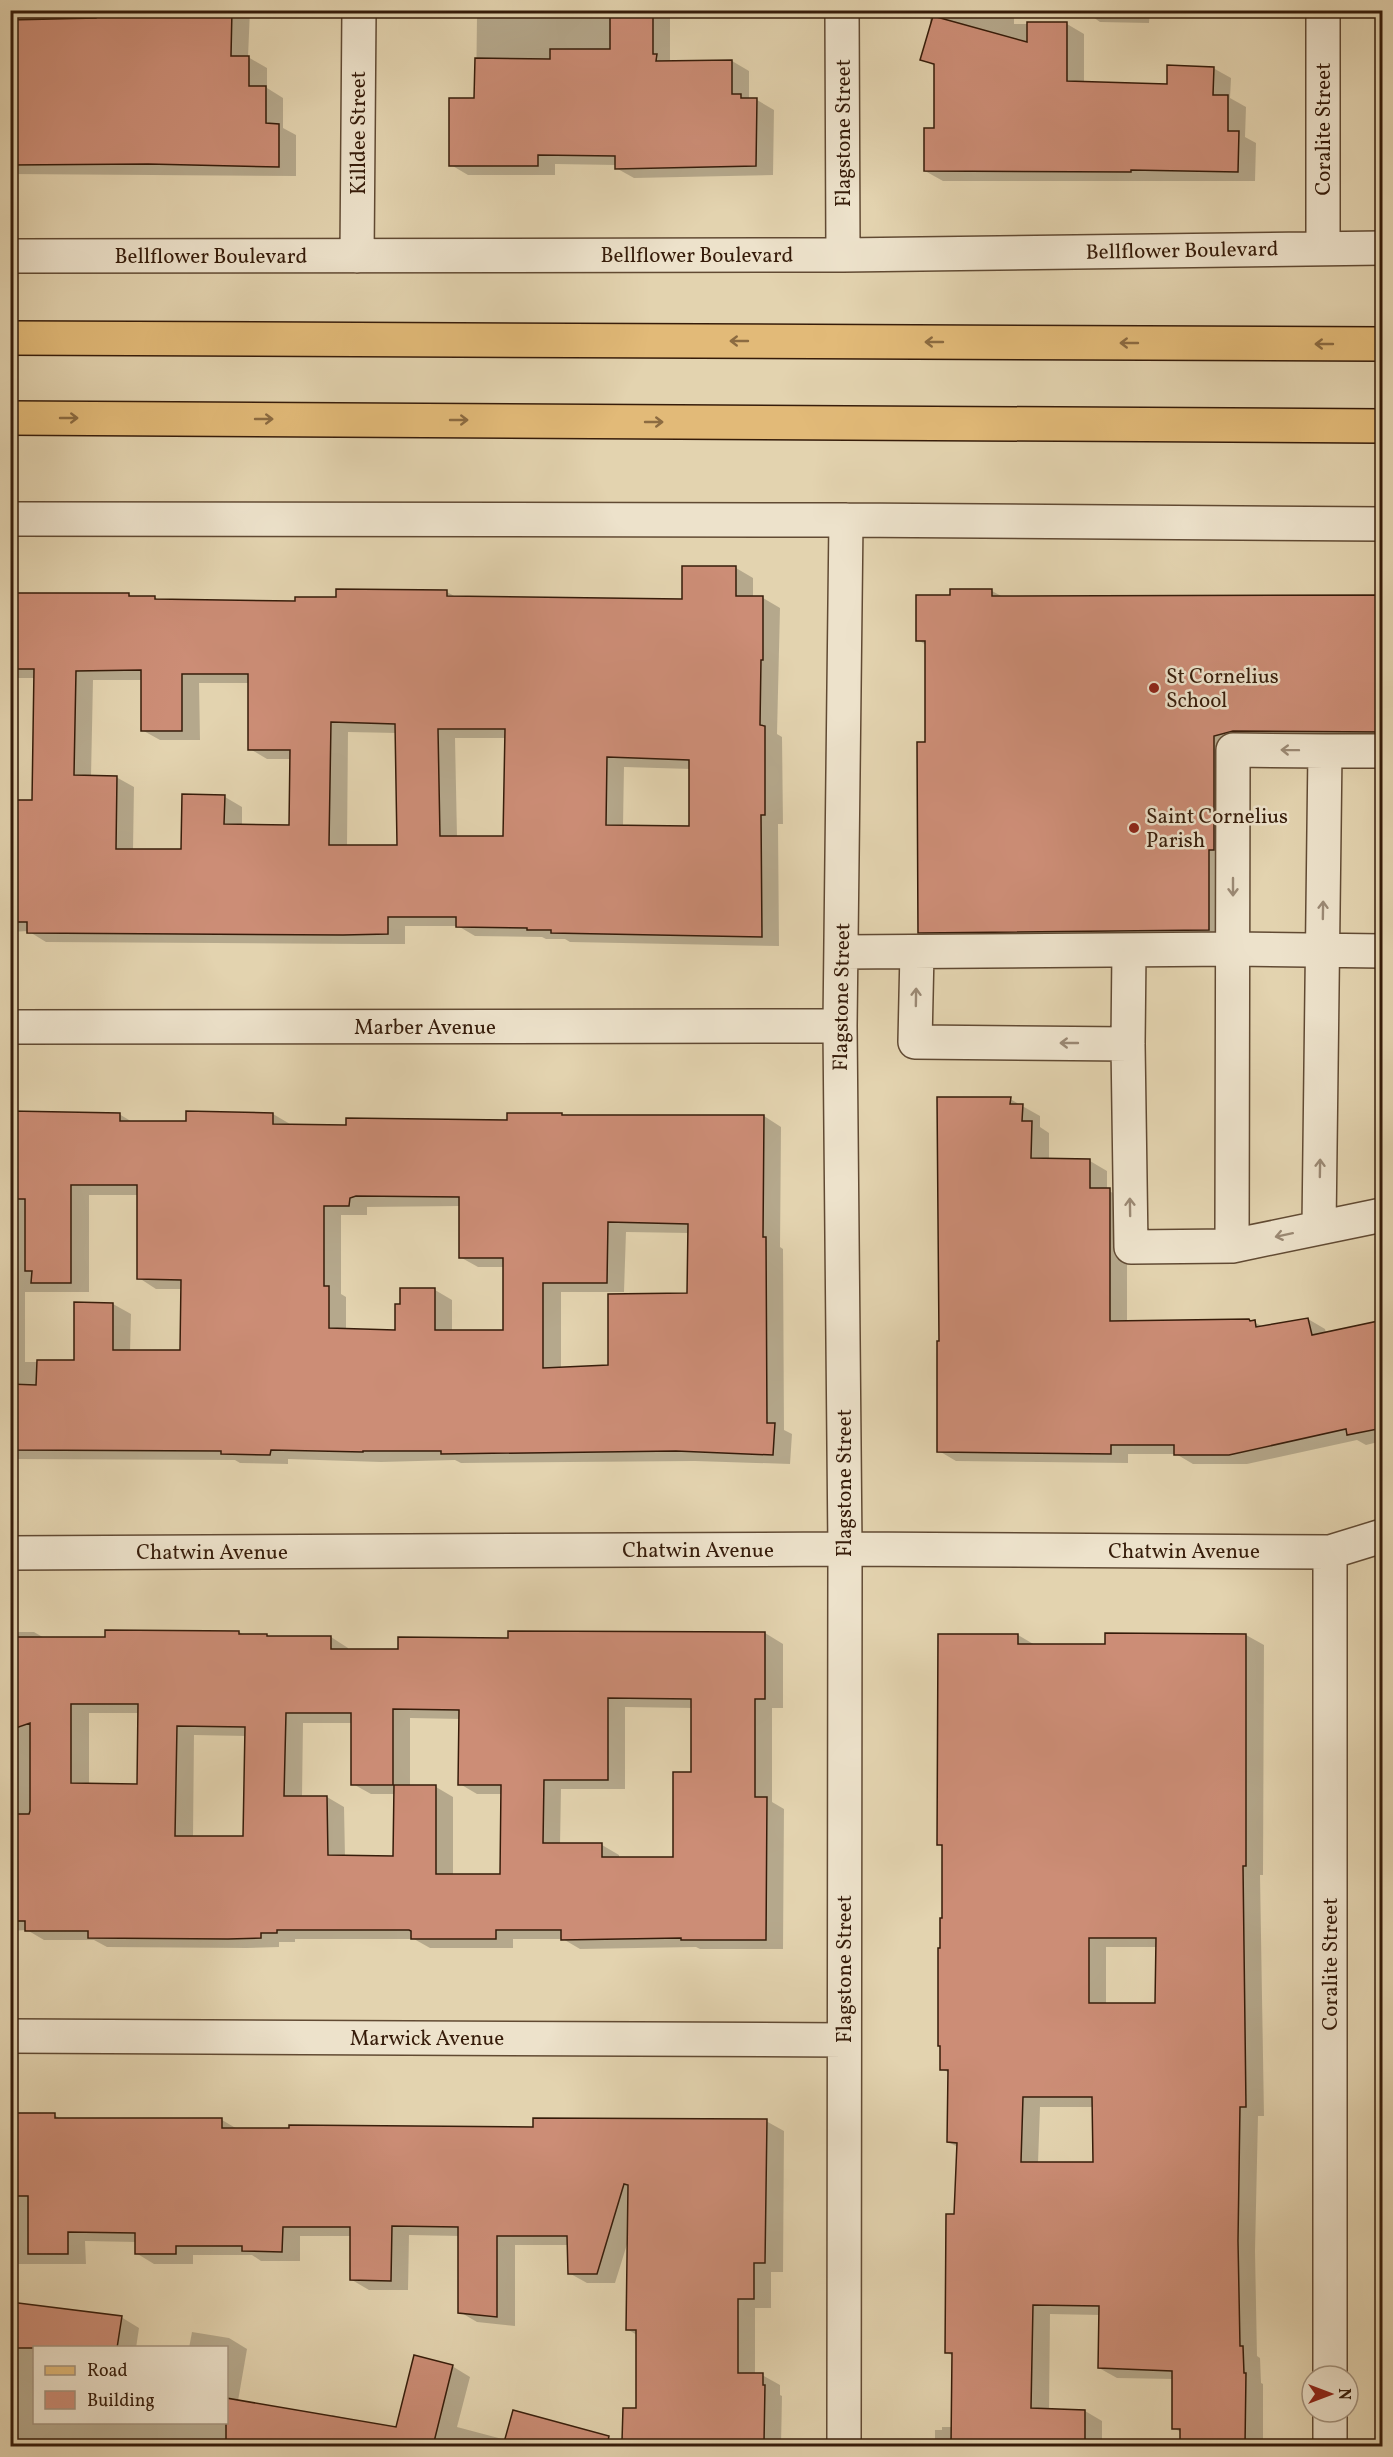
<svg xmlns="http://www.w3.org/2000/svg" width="1393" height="2457" font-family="Vollkorn,serif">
  <rect width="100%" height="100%" fill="#e3d3af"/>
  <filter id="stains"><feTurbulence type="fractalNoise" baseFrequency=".00333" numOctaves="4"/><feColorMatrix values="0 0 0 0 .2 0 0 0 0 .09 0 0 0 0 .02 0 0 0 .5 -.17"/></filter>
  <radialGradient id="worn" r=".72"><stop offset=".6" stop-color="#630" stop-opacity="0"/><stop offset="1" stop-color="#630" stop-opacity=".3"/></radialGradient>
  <path fill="#0003" fill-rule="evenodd" d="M10 10H250L248 57 267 68V88L283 98V128L296 135V176L10 174Z
    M460 10H670V62L732 61 749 71V100H757L774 110 773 175 634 178 616 168V165L555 164V175H468L451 165 476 100 477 15H467Z
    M930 10H1014V24H1067L1084 34V83L1168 86 1213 68 1231 78 1230 98 1246 107 1245 137 1256 143 1255 181H943L925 171 936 130V67L922 59 930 32Z
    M1083 10H1150L1149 23 1100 22Z
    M736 568 753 578V598H763L780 608 777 734 782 737 783 824H778L779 946 570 942 565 939H546L542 937 475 936 458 926H405V944H362L46 942 28 931 10 932V801H33L35 678H10V594L129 595 133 597H154L161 601 296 602 447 592 456 597 684 600ZM93 680H142V730L160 740H200L199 683H250V749L267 759H292L291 827 242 825V807L225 797 182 850H133L134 787 116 777H91ZM348 732 397 733 399 846H347ZM455 738H506L504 837H457ZM624 767 691 769V827L623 826Z
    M992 591 1003 597H1382V746L1240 750 1234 945 946 947 920 932 926 744V645L918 640 952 597Z
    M1010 1099 1040 1116V1127L1049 1133V1160L1090 1161 1107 1171V1190L1127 1200V1322L1249 1320 1264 1327 1308 1319 1325 1329 1326 1333 1382 1320V1441L1366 1445 1357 1440 1247 1464H1193L1176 1454H1128V1463L956 1461 939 1451Z
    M10 1113 119 1114 134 1123H187L273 1114 290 1124 347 1126 509 1121 562 1115 565 1116H764L781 1127 780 1247 783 1249 784 1430 792 1434 790 1464 695 1461 461 1463 455 1460 381 1462 288 1459V1464L240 1463 235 1460 10 1459ZM89 1195H139V1278L156 1289H182L181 1352H130L131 1314 113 1304 75 1362H25V1292H89ZM460 1206V1257L478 1267H504V1332H452V1300L435 1290 402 1305 396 1331 346 1330V1297L341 1294V1215H367V1207ZM626 1232 690 1233 688 1294 610 1367 561 1369V1292H624Z
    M10 1632H34L46 1639H106L239 1632 244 1635H267L271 1637H331L348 1648V1651H399L509 1639V1633H765L783 1644V1708H772V1802L784 1809 783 1949H700L696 1947 580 1949 563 1939H513V1948H430L414 1939H295V1942H279V1947L247 1948 107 1947 94 1940H44L27 1930 10 1931ZM625 1707 692 1708V1774L674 1858H619V1855L602 1845H560L561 1789H625ZM89 1713H140L139 1786 89 1785ZM410 1718 461 1719 460 1784 477 1794H503L501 1875H453V1797L436 1787H410ZM303 1723H353V1784L371 1794H395L394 1857H345L344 1807 327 1797H302ZM194 1735 246 1736 244 1838H193Z
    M1018 1635 1035 1645H1106V1635H1246L1264 1645 1263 1875H1260L1264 2116H1258L1255 2251 1257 2356 1260 2358 1261 2383 1263 2384V2446H1182V2433L1174 2428V2379L1117 2378 1099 2368 1100 2315 1050 2314 1049 2410 1085 2411 1102 2421V2446H935V2430H942V2427H952L953 2356 946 2352 958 2147 948 2142 950 2073 941 2069 944 1847 939 1844ZM1106 1947H1157L1156 2005H1106ZM1040 2107H1094V2163H1038Z
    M54 2115 63 2120H222L239 2130 534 2128 766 2121 784 2131 783 2272H771V2308H755V2375H762L780 2385V2395L782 2396 781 2446H635L624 2440 637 2409V2335L627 2329 628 2241 615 2283H587L569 2273V2245H515V2326L477 2322 460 2312V2236L409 2235 408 2290H369L352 2280V2236H300V2261H261L252 2255H193V2264H154L136 2253V2242L85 2241 86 2264H10V2125Z
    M10 2303 121 2317 139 2328 136 2348H34V2422H226V2348H189L192 2332 229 2338 247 2349 238 2401 331 2418 332 2415 397 2430 452 2366 470 2377 457 2427 506 2440 570 2432 566 2446H10Z"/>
  <path fill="#cc8d76" stroke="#361c0a" stroke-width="1.5" fill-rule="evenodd" d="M96 10H232L231 56H249V86H266V123L279 124V167L148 164 10 165V20L96 18Z
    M610 10H653V54H657L656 61 732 60V94H741V98H757L756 166 615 169V156L538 155V166H449V98H474L475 58 550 59V49H610Z
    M933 16 1027 42V22H1067V81L1167 84V65L1214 67 1213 95H1228V131H1239L1238 172 1131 170V172L924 171V128H934V64L920 60Z
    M682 566H736V596H763V660H761L760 725 765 726V815H761L762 937 551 933V930H527V928L456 927V917H388V934L343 935 27 933V922H10V800H32L34 669H10V593H129V596H155V599L295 601V597H336V589L447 590V596L682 599ZM141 670V731H182V674H248V750H290L289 825 224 824 225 795 182 794 181 849H116L117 776 74 775 76 671ZM331 722 395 724 397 845H329ZM438 729H505L503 836H440ZM607 757 689 760V826L606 825Z
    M950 589H992V596L1383 595V732L1233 731 1214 736V850H1209V930L918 933 917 742H925V641H916V595H950Z
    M937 1097H1011L1010 1104H1023L1022 1121H1032L1031 1158 1090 1159V1188H1110V1321L1249 1319 1250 1321 1255 1320 1256 1327 1308 1318 1312 1335 1383 1320V1428L1347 1435 1346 1429 1229 1455H1174V1445H1111V1454L937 1452V1341H939Z
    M10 1111 120 1113V1121H186V1111L273 1113V1124L346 1125V1118L507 1120V1113H562V1115H764L763 1237H766L767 1423H775L773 1455 676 1451 441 1454V1451H363V1452L271 1450 270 1455 221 1454V1451L10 1450V1384L36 1385 37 1360H74V1302L113 1303V1350H180L181 1280 137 1279V1185H71V1283H31L32 1271H25V1199H10ZM356 1196 459 1197V1258H503V1330H435V1288H400V1304H395V1330L329 1328V1286H324V1206H349L350 1198ZM608 1222 688 1224 687 1293 608 1294V1365L543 1368V1283H607Z
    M105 1630 239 1631V1634H267V1636H331V1649H398V1637L508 1638V1631L765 1632V1699H755V1797H767L766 1940H681V1938L561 1940V1930H496V1939H411V1931L409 1930H277V1933H261V1938L228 1939 88 1938V1931H25V1921H10V1814H29L30 1811V1723L10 1730V1637H105ZM608 1698 691 1699V1772H673V1857H602V1843H543L544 1780H608ZM71 1704H138L137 1784 71 1783ZM393 1709 459 1710 458 1785H501L500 1874H436V1785H394L393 1856 328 1855 327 1796H284L286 1713H351V1785H393ZM177 1726 245 1727 243 1836H175Z
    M1105 1633 1246 1634V1866H1243L1246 2107H1240L1238 2241 1240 2346H1243L1244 2373H1246L1245 2446H1180V2429H1172V2371L1098 2368 1099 2306 1033 2305 1031 2408 1085 2410V2446H951L952 2353H945L946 2214H954L957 2143 947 2142 948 2070H940V2046H938V1948H940V1918H942V1845H937L938 1634H1018V1644H1105ZM1089 1938H1156L1155 2003H1089ZM1023 2097H1092L1093 2162H1021Z
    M10 2113H55V2118H222V2128H289V2125L533 2127V2118L767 2119 765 2263H754V2299H738V2373H763V2385H765L764 2442 622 2441 623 2408H636V2330H626L628 2185 624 2184 597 2274H568L567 2236H497V2317L458 2313V2227L392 2226 391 2281 350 2280V2227H283L282 2252 242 2251V2246H176V2254H135V2233L68 2232V2254H28V2196H10Z
    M10 2302 122 2316 117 2348H10Z
    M414 2355 453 2365 433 2446H226V2398L396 2427Z
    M513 2410 609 2436 607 2446H503Z"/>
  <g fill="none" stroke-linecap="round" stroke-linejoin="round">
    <defs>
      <path id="minor" d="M842 10 843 255
        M1323 10V248
        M10 256 843 255 1382 248
        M357 256 359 10
        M10 519 846 520 1382 524
        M1325 751H1382
        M1129 951 1128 1044 1131 1247 1232 1246 1382 1215
        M842 952 1233 949 1382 951
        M917 952 915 1042 1128 1044
        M10 1027 840 1026
        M1232 1246 1233 750 1325 751 1319 1227
        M1330 1552V2376
        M10 1553 845 1549 1330 1552 1382 1536
        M10 2036 844 2040
        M1330 2412V2446
        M844 2446 845 1549 840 1026 846 520"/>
      <path id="major" d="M10 338 1382 344
        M10 418 1382 426"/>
    </defs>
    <use href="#minor" stroke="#614a33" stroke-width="36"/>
    <use href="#major" stroke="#361c0a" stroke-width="36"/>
    <use href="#minor" stroke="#ede2cb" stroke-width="33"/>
    <use href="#major" stroke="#e2ba78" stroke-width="33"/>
  </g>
  <defs><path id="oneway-shaft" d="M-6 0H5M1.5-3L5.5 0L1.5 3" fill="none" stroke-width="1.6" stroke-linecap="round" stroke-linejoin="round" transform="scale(1.5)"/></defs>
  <g stroke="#8c6b41">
    <use href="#oneway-shaft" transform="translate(739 341) rotate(-180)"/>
    <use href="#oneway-shaft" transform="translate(934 342) rotate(-180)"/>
    <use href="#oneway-shaft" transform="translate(1129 343) rotate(-180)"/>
    <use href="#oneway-shaft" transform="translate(1324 344) rotate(-180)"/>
    <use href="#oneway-shaft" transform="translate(69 418)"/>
    <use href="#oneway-shaft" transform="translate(264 419)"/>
    <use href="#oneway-shaft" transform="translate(459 420)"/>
    <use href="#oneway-shaft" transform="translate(654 422)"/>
  </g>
  <g stroke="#9b8974">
    <use href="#oneway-shaft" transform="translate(1290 750) rotate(-179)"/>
    <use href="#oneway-shaft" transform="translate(1233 887) rotate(90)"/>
    <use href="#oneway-shaft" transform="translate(1323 910) rotate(-89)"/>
    <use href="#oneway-shaft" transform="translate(916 997) rotate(-89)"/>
    <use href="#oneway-shaft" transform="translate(1069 1043) rotate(-180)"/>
    <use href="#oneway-shaft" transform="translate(1320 1168) rotate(-89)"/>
    <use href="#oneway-shaft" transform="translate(1130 1207) rotate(-91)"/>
    <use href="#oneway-shaft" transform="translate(1284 1235) rotate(168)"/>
  </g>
  <g fill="#8f2418" stroke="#ede2cb" stroke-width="2">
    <circle cx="1154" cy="688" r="6"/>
    <circle cx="1134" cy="828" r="6"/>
  </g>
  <g text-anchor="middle" stroke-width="5" stroke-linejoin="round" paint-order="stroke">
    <g font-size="21" fill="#361c0a" stroke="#ede2cb">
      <text transform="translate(1323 129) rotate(-90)" y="7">Coralite Street</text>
      <text transform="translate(358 133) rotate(-90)" y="7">Killdee Street</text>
      <text transform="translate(843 133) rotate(-90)" y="7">Flagstone Street</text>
      <text transform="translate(1182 250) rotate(-1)" y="7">Bellflower Boulevard</text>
      <text x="697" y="262">Bellflower Boulevard</text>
      <text x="211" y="263">Bellflower Boulevard</text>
      <text transform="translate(841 997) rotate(-89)" y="7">Flagstone Street</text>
      <text x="425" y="1034">Marber Avenue</text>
      <text transform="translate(844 1483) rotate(-90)" y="7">Flagstone Street</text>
      <text x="698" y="1557">Chatwin Avenue</text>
      <text x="1184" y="1558">Chatwin Avenue</text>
      <text x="212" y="1559">Chatwin Avenue</text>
      <text transform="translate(1330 1964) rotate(-90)" y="7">Coralite Street</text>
      <text transform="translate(844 1969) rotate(-90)" y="7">Flagstone Street</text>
      <text x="427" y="2045">Marwick Avenue</text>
    </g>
    <g font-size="21" fill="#361c0a" stroke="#ede2cb" text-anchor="start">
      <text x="1166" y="683">St Cornelius<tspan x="1166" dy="24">School</tspan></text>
      <text x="1146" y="823">Saint Cornelius<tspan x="1146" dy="24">Parish</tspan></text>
    </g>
  </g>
  <rect width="1393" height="2457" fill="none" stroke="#e3d3af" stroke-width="36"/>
  <rect x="12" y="12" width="1369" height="2433" fill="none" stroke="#361c0a" stroke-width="3"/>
  <rect x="18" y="18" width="1357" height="2421" fill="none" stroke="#361c0a" stroke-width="1.5"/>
  <rect x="33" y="2346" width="195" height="78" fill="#ede2cb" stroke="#a4937e" stroke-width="1.5"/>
  <rect x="45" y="2366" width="30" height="9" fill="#e2ba78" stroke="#a4937e" stroke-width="1.5"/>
  <text x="87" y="2376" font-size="18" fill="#361c0a">Road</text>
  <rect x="45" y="2391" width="30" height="18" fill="#cc8d76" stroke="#a4937e" stroke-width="1.5"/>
  <text x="87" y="2406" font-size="18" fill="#361c0a">Building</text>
  <g transform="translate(1330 2394) rotate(90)"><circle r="28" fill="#ede2cb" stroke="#a4937e" stroke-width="1.5"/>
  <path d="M0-4.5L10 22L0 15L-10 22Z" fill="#8f2418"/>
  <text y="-9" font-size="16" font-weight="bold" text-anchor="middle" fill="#361c0a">N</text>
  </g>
  <rect width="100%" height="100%" filter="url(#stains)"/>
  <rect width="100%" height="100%" fill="url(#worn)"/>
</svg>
